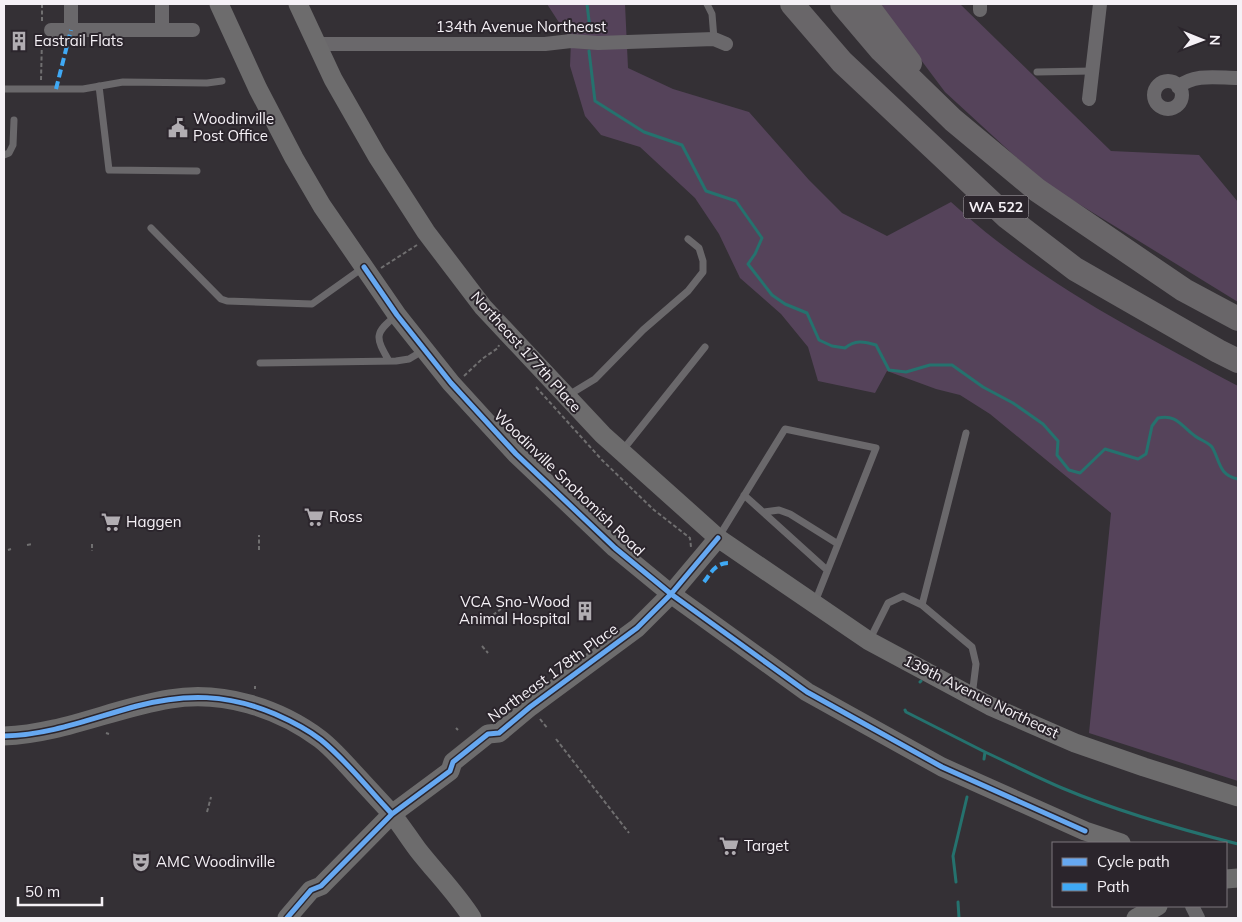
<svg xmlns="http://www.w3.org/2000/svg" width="1242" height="922" font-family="Mulish,sans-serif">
  <rect width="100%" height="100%" fill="#343035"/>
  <path fill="#55435a" d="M547 4H625L628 68 673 89 749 112 809 180 842 213 887 236 951 202C966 215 981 229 997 241 1072 299 1156 342 1238 386V781L1089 733 1111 513 990 414 960 395 936 389 887 371 875 393 818 381 808 347 781 314 740 278 719 234 695 198 640 147 601 135 585 116 570 66 571 41Z
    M879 4H960L1111 151 1199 155 1238 202V302L1043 182 945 92Z"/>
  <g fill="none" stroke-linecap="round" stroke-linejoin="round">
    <path stroke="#25726e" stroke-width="3" d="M587 4 590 29
      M589 51 595 101 644 132 682 145 706 191 736 201 762 238 755 254 748 264 772 295 785 304 807 313 819 340 832 346 845 348C855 340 863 341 876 345L889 370 906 372 930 365H952L983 387 1013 403 1043 424 1058 441 1057 455 1069 470 1080 473 1105 449 1138 459 1146 454 1152 426 1158 418C1177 414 1181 426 1195 436 1200 440 1208 442 1212 447 1220 460 1218 475 1238 479
      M920 682 921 681
      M905 710 906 712 985 752 984 759
      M985 752C1011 764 1036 777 1062 788 1119 812 1179 829 1238 844
      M956 882 953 856 967 797
      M958 902 959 918"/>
    <path stroke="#706f70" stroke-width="2" stroke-dasharray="4 2.5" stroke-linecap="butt" d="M42 21V4
      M41 80 42 39
      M381 268 417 245
      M464 376 482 359 498 348 499 345
      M536 387 602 460 654 510 690 538 691 547
      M92 544V551
      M27 545 33 544
      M8 550 11 549
      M259 550V535
      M493 615 501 609
      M482 646 488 653
      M255 689V686
      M540 719 548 729
      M456 728 458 730
      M106 733 109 734
      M556 739 629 833
      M207 812 211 797"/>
    <path stroke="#6a686b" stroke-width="7" d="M707 4 712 14 714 39
      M1037 72 1092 71
      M99 86 109 170 197 171
      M4 89H83L123 82 207 83 222 81
      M4 155 9 153 13 145 14 120
      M151 228 221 299 227 301 312 304 364 267
      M389 361C375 337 374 333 397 315
      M260 363 396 361 409 359 424 350
      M567 396 595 379 643 330 688 291 703 272V261L699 248 688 239
      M966 433 922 605 972 647 976 664 972 696
      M622 451 705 347
      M744 495 827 570
      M764 512 779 510 790 514 838 544
      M718 538 785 429 876 448 815 602
      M869 641 888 603 903 596 922 605"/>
    <path stroke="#6a686b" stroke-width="14" d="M980 10V4
      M51 30H193
      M71 30V4
      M162 30V4
      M316 44H545L571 41 598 43 714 39 726 44
      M1154 95a14 14 0 1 1 28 0a14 14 0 1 1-28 0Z
      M1178 87C1195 73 1218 78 1238 78
      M1089 99 1100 4
      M1192 906 1198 918"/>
    <path stroke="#6d6c6d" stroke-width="19" d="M219 4 258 89 294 158 322 206 397 315 451 383 516 454 615 548 671 594 807 692 942 767 1085 831 1121 843
      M298 4 333 79 377 156 426 232 483 307 603 435 718 538 869 641 990 706 1075 743 1144 767 1238 797
      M4 736C62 734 114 708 170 699 222 690 279 708 320 739 333 749 344 762 355 774 367 787 379 800 391 813 401 825 409 838 418 850 436 873 457 894 472 918
      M1226 879 1238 878
      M287 918 311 890 321 886 392 814 450 771 453 762 488 734 499 733 530 707 637 628 671 594 718 538
      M1136 918 1158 906"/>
    <path stroke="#696669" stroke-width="24" d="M792 4 842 62 1007 217 1075 269 1218 351 1238 361
      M842 4 881 50 953 120 1037 190 1184 290 1238 319
      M866 4 910 63"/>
    <path stroke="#3fa9f5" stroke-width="4" stroke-dasharray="8 4" stroke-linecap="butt" d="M56 89 71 30
      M704 582C711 573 716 562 730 563"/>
    <defs>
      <path id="cycleway" d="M364 267 397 315 451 383 516 454 615 548 671 594 807 692 942 767 1085 831
        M4 736C51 735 92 718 137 706 186 693 228 694 275 714 291 721 307 729 321 740 347 761 369 790 392 814
        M287 918 311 890 321 886 392 814 450 771 453 762 488 734 499 733 530 707 637 628 671 594 718 538"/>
    </defs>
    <use href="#cycleway" stroke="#2b252c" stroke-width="8"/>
    <use href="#cycleway" stroke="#66a8f1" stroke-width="5"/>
  </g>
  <defs>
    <symbol id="building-bare" viewBox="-9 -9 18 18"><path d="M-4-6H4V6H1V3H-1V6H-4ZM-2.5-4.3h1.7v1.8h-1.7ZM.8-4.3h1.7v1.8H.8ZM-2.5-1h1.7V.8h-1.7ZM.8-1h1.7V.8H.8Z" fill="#b1adb2" stroke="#2b252c" stroke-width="2.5" paint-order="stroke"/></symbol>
    <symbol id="civic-bare" viewBox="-9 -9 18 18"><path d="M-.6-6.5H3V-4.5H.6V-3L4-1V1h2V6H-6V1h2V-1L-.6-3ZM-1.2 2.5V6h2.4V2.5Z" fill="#b1adb2" stroke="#2b252c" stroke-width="2.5" paint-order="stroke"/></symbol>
    <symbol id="supermarket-bare" viewBox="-9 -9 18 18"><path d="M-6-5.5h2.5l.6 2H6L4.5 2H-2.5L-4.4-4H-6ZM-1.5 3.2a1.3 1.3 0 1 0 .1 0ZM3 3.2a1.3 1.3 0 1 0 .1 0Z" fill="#b1adb2" stroke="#2b252c" stroke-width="2.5" paint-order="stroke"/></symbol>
    <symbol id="theatre-bare" viewBox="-9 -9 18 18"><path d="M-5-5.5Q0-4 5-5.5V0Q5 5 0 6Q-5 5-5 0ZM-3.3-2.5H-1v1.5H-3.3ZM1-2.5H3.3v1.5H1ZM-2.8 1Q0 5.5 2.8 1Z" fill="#b1adb2" stroke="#2b252c" stroke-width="2.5" paint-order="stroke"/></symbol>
  </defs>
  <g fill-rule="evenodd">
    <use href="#building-bare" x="5" y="27" width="28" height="28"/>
    <use href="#civic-bare" x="164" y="114" width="28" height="28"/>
    <use href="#supermarket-bare" x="300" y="503" width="28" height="28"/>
    <use href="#supermarket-bare" x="97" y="508" width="28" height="28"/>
    <use href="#building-bare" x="571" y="597" width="28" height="28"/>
    <use href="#supermarket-bare" x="715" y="832" width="28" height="28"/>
    <use href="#theatre-bare" x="127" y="848" width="28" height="28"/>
  </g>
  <g text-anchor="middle" stroke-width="4" stroke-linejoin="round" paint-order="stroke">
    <rect fill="#2b252c" stroke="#b8b4b9" stroke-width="1" x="963.5" y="195.5" width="65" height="23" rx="4"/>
    <g font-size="14" font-weight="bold" fill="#f5f1f6">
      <text x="996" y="212">WA 522</text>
    </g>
    <g font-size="15" fill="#f5f1f6" stroke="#2b252c">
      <text x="521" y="32">134th Avenue Northeast</text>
      <text transform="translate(526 352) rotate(48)" y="5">Northeast 177th Place</text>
      <text transform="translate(569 483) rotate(44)" y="5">Woodinville Snohomish Road</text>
      <text transform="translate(553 673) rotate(-36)" y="5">Northeast 178th Place</text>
      <text transform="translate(981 697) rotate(26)" y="5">139th Avenue Northeast</text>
    </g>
    <g font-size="15" fill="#f5f1f6" stroke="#2b252c" text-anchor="start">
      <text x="34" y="46">Eastrail Flats</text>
      <text x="193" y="124">Woodinville<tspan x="193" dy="17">Post Office</tspan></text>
      <text x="329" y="522">Ross</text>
      <text x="126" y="527">Haggen</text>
      <text x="570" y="607" text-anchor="end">VCA Sno-Wood<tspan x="570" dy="17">Animal Hospital</tspan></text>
      <text x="744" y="851">Target</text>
      <text x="156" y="867">AMC Woodinville</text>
    </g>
  </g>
  <rect width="1242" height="922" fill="none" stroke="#f5f1f6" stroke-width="10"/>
  <rect x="1052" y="842" width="175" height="65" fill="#2b252c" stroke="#7c777d"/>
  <rect x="1062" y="858" width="25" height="8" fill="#66a8f1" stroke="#7c777d"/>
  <text x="1097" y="867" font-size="15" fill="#f5f1f6">Cycle path</text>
  <rect x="1062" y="883" width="25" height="8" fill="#3fa9f5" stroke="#7c777d"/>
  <text x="1097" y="892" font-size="15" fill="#f5f1f6">Path</text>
  <g transform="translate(1202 40) rotate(91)" stroke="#2b252c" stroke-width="4" paint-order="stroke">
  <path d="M0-4L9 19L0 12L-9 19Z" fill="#f5f1f6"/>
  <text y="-8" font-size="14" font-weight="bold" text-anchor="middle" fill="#f5f1f6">N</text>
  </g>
  <path d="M18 897v8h84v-8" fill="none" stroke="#f5f1f6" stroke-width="2.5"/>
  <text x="25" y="897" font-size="15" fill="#f5f1f6" stroke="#2b252c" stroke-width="4" paint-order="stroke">50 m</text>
</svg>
